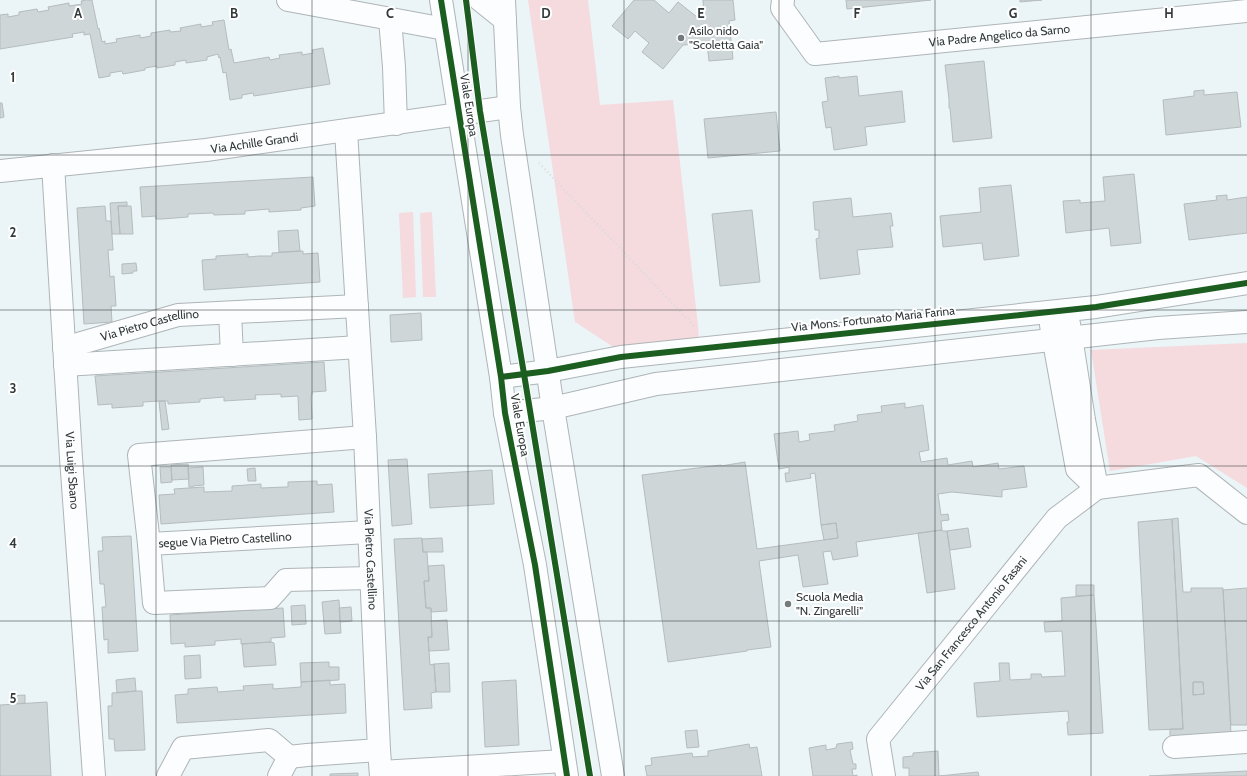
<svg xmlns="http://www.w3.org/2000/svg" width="1247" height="776" font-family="Cabin,sans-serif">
  <rect width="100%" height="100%" fill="#ebf4f7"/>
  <path fill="#f5dade" d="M528 0H588L600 105 673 100 698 326 699 342 618 350 575 322Z
    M413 212 416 297 403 298 399 213Z
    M432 212 436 297H423L420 213Z
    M1247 343V488L1196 456 1110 471 1091 350Z"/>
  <path fill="#cfd6d8" stroke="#b5bcbe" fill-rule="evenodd" d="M86 0H92L98 29 99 28 102 42 105 41V44L117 42 116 39 140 35V38L151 36V33L170 30V32L181 31 180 28 201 24V27L213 25 212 22 224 20 229 50 231 49 234 63 269 57 270 60 280 58 279 55 302 52V55L313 53 312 50 323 48 330 84 254 96 253 93 242 95V98L230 100 226 72 223 73 220 57 219 58 218 54 207 57V60L186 63V60L175 62V65L157 68V66L145 68V70L123 74 122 71 110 73V76L99 78 90 34 84 35V32L72 34 73 37 0 49V15L8 14V17L19 15V12L37 9 38 12 49 10 48 7 69 3V6L82 4 81 1Z
    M634 0H654L669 13 678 2 697 17 704 16 703 0H733L735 20 729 21 733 59 709 61 707 43 683 45 663 69 642 52 649 43 635 31 628 39 612 26Z
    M846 0H931L847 9Z
    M1020 0H1042L1020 2Z
    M984 61 992 138 953 142 950 108H949V99L945 65Z
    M839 76V78L857 76 859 96 902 91 905 122 865 127 867 145 834 150 831 127 826 128 822 102 828 101 825 78Z
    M1204 90V95L1237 92 1241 127 1166 135 1163 100 1194 96V91Z
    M0 103H2L4 117 0 118Z
    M776 112 780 151 708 158 704 119Z
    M1134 174 1141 243 1111 246 1109 228 1066 233 1063 201 1080 200V203L1105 201 1103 177Z
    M313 177 315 206 301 208V210L269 212V209L245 211V214L214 215 213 213 188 214V217L162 219H156V216L142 217 140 187Z
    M1011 185 1019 256 984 260 982 243 943 247 940 216 981 212 979 188Z
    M1227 195V200L1247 197V233L1189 240 1184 204 1217 200 1216 196Z
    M851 198 853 217 891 213 893 226H890L893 247 857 250 860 274 820 279 816 239 819 238V230H815L813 202Z
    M127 202V206H118L120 234H112L110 203Z
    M105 206 106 221H111L113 250H108L110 277 114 276 116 306H111L112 322 84 324 77 208Z
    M118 206H131L133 234H120Z
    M752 210 760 282 720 286 712 214Z
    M298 230 300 251 279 252 278 231Z
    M303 251V254L318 253 320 282 204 290 202 260 216 259V256L248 254V257L259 256H272V253Z
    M136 263 137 271H133V273L122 274V264Z
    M421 313 422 340 391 342 390 315Z
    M324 362 326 391 312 392V395H311L312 419 299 420 298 396 281 397V394L255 395 256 399 224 401V397L200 399V402L168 404V401H159L143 402V406L112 408V404L98 405V404L95 376Z
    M159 401H165L169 429 162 430Z
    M905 403V408L923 405 929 450 919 452 921 462 947 458 948 465 972 461 973 467 998 463 999 469 1024 466 1027 487 1002 490V497L952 492 938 494 941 515 948 514 949 520 941 521 942 530 856 542 858 556 833 560 831 551 823 552 828 584 803 587 798 555 759 561 771 647 747 650V651L668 662 642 475 721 465V466L745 462 757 549 838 538 836 523 821 525 815 473 810 474 811 478 786 482 785 473H789V467L779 469 774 434 798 431 799 442 810 440 809 434 835 431 834 425 858 421 857 415 882 412 881 406Z
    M407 459 412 524 392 526 388 460Z
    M188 464 189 479 172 480 171 465Z
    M160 467H171L172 482 161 483Z
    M203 467 204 485 193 486V487H189L188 468Z
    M255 468 256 481H248L247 469Z
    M492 470 494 504 430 508 428 474Z
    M317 481V485L332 484 334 512 161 524 159 495 175 494 174 489 204 487V492L232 491V486L261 484V488L285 487H288V482Z
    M1178 518 1183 592H1191V588H1223L1231 734 1170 737V729H1183L1172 519ZM1193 682H1203L1204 694 1193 695Z
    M1172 519 1183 729 1149 730 1138 522Z
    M836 523 838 538 824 540 821 525Z
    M968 528 971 547 950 550 947 531Z
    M942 530V531H947L955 589 927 593 918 533Z
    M131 536 138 651 108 653V639L104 640 102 607H106L104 584H100L98 551H103L102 537Z
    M422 538 423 552H427V553L429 581H424L426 608H431L432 637H428L430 665 434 664 436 692 431 693 432 708 404 710 394 539Z
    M441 538H442L443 552H423L422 539Z
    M444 565 447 611 431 612V608H426L424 581H429L428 566Z
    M1076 585H1094V595L1076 596Z
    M1247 588V725H1231L1223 590Z
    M1094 595 1103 733 1068 735 1067 722H1069L1068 711 977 717 974 683 1000 681 999 663H1009L1010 680 1031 679V674H1041L1042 677 1065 676 1062 631 1045 632 1044 622 1062 621 1061 598Z
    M339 600 341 633 325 634 322 602Z
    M305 605 306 624 292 625 291 606Z
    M351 607 352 621 340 622 339 608Z
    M283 608 285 637 271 638V642L241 644V639L215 641V645L185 647V643L171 644 170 615Z
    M447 620 449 650 429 651 428 637H432L431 621Z
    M271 642 274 643 276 665 244 667 242 644Z
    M200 655 201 678 185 679 184 656Z
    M329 662V667H339V680L301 682 300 663Z
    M449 663 450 692H436L434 664Z
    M135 678 136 691 117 693 116 680Z
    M330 680V685L345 684 346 713 177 723 175 695 188 694V689L217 687 218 692 244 690 243 686 273 684V689L301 687V682Z
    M516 680 519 745 485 747 482 682Z
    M1193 682H1203L1204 694 1193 695Z
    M136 691H142L145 750 115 751 114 739H109L108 706H112V693Z
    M25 695V703L11 704 10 696Z
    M47 702 51 776H0V705Z
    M697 730 699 747 687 748 685 731Z
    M852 742 853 749 850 750 853 764H856V769H852L853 776 857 775V776H813L809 748 826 745V750L836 748 837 744Z
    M749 744 750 748 757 747 762 776H647L645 766 652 765 651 758 692 753 693 757 708 756V751Z
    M938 751 939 776 978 772 979 776H909V768H903V757L913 756V753Z
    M1247 771V776H1149Z
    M358 773V776H330V774Z"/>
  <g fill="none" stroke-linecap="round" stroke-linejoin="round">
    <defs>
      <g id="minor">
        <path d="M288 0 445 29"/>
        <path d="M441 0 501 377 505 413 535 565 567 776"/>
        <path d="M480 0 505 20"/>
        <path d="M504 0 509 107 512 135 553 408 613 776"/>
        <path id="s1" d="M783 0 782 8 815 54 1247 11"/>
        <path d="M390 19 394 67 396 124"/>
        <path id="s2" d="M346 131 365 437 379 750 381 776"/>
        <path id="s3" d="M53 165 71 458 94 776"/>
        <path id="s4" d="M0 171 206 150 509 107"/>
        <path d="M230 313 232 355"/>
        <path d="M1069 324 1084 420 1097 488"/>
        <path d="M1051 325 1077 469 1097 488"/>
        <path id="s5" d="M64 348 178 315 357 306"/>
        <path d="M65 365 359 347"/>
        <path d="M501 377 548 371 621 357 1096 307 1247 283"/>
        <path d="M505 413 553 408 656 384 1158 328 1247 322"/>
        <path d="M1097 488 1199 475 1247 513"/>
        <path d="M369 532 149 544 154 603 270 598 286 580 371 578"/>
        <path d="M149 544 139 455 365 437"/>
        <path d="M1174 747 1247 742"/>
        <path d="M289 757 307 755 379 750"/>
        <path d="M381 772 564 761"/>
        <path d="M168 776 183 748 269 740 289 757"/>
        <path d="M279 776 289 757"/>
        <path id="s6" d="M884 776 878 739 1057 518 1097 488"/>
      </g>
    </defs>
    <use href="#minor" stroke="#aeb5b7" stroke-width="24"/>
    <path stroke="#d8dbdc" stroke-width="2.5" stroke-dasharray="1 3" stroke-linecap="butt" d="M539 163 695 327"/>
    <use href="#minor" stroke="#fcfdfe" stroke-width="22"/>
    <defs>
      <path id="cycleway" d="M441 0 501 377 505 413 535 565 567 776
        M466 0 480 111 524 374 590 776
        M501 377 548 371 621 357 1096 307 1247 283"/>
    </defs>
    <use href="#cycleway" stroke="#fff" stroke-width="8"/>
    <use href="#cycleway" stroke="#1b5e20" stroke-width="6"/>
  </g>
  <path fill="none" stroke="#333a3c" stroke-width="1" stroke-opacity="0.55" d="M156 0V776M312 0V776M468 0V776M624 0V776M779 0V776M935 0V776M1091 0V776M0 155H1247M0 310H1247M0 466H1247M0 621H1247"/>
  <g fill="#737b7d" stroke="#fff" stroke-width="1.5">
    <circle cx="681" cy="38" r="4"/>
    <circle cx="788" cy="604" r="4"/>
  </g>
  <g text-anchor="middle" stroke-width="4" stroke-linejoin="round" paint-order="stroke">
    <g font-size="12" fill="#333a3c" stroke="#fff" text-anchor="start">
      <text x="689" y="35">Asilo nido<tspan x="689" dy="14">"Scoletta Gaia"</tspan></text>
      <text x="796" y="601">Scuola Media<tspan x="796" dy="14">"N. Zingarelli"</tspan></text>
    </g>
    <g font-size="12" fill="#333a3c" stroke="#fff">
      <text dy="4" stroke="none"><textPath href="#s1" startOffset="250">Via Padre Angelico da Sarno</textPath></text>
      <text transform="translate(469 105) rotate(81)" y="4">Viale Europa</text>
      <text dy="4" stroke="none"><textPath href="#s4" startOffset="256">Via Achille Grandi</textPath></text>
      <text transform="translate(873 319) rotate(-6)" y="4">Via Mons. Fortunato Maria Farina</text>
      <text dy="4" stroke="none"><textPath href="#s5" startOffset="89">Via Pietro Castellino</textPath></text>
      <text transform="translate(520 425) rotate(80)" y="4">Viale Europa</text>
      <text dy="4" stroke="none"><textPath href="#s3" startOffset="306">Via Luigi Sbano</textPath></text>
      <text transform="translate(225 540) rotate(-3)" y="4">segue Via Pietro Castellino</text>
      <text dy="4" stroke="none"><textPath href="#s2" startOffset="429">Via Pietro Castellino</textPath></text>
      <text dy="4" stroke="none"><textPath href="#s6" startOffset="186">Via San Francesco Antonio Fasani</textPath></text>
    </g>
  </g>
  <g font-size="13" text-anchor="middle" font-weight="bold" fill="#333a3c" stroke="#fff" stroke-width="4" stroke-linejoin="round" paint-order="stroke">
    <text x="78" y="18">A</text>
    <text x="234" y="18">B</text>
    <text x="390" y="18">C</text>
    <text x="546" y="18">D</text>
    <text x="701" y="18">E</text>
    <text x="857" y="18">F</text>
    <text x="1013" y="18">G</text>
    <text x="1169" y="18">H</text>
    <text x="13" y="82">1</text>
    <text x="13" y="237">2</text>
    <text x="13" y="393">3</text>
    <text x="13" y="548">4</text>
    <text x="13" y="703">5</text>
  </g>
</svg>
